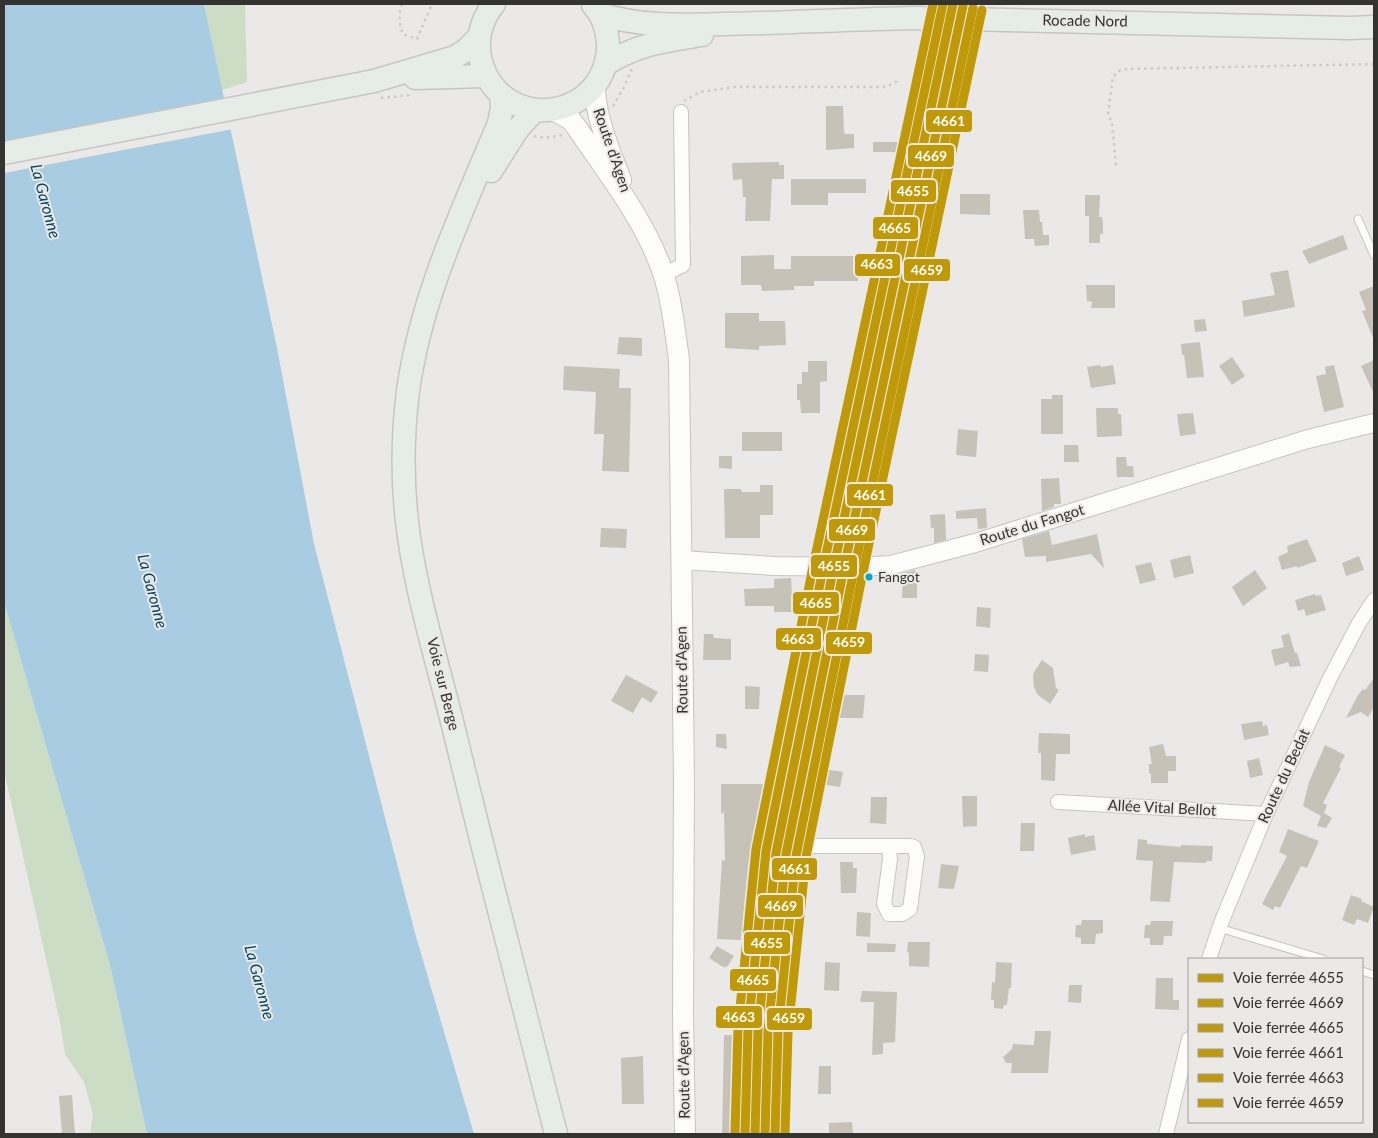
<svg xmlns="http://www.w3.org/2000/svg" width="1378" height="1138" font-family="Lato,sans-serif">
  <rect width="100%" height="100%" fill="#eae9e7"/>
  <path fill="#cbddc5" d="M204 4H245L247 82 222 90Z
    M4 602 110 965 147 1134H90L93 1115 84 1082 65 1054 60 1022 4 770Z"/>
  <path fill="#a8cce1" d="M4 4H204L277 348 314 544 415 933 474 1134H147L110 965 4 602Z"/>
  <path fill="#eae9e7" d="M227 99 233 129 4 173V142Z"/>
  <path fill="#c7c2b8" d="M826 106H843L844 132 845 134H854V148L826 150Z
    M873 142H899L898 152H873Z
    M779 162V165H784V179H772L770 221H745L746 197H743L742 179 733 180 732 163Z
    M791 179H866V193H828V205H791Z
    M960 194H990V215L960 214Z
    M1085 195H1100L1099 217H1102L1103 224V234H1100V243H1089V216H1085Z
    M1023 210H1039L1040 222H1042L1043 235H1049V245L1035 246 1034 239H1025Z
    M1343 235 1348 249 1309 264 1302 251Z
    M774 255V269H791V256H858V281H814V286H794V290L762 291 761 285H741V256Z
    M1288 270 1295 307 1244 317 1242 301 1275 295 1270 273Z
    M1086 285H1115V308H1091L1092 302 1087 301Z
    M1374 286V340L1362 311 1366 310 1359 292Z
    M725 313H759V321H785L786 345 759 346V350L725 348Z
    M1205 319 1207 331 1195 332 1194 320Z
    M619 337 642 338V356L617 354Z
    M1200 342 1204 377 1187 378 1184 355H1182L1181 344Z
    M1232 357 1245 376 1232 385 1219 366Z
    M1374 360V394L1361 366Z
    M808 361H827V381L820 382V413H801L800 400H797V384H802V372H808Z
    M1100 365 1101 367 1113 365 1116 384 1091 388 1087 367Z
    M1334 365 1344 407 1324 412 1316 376 1326 374 1325 367Z
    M564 366 620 369 619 388H631L629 472 602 471 604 434H594L596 392 563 390Z
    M1052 395H1063V434H1041V399H1052Z
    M1096 408H1118V414H1121L1122 436 1097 437Z
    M1193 413 1196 434 1180 436 1177 414Z
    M958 429 978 431 976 457 956 455Z
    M742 432H782V451H742Z
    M1064 445H1078L1079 462H1064Z
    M719 456H732V469L719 468Z
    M1116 457H1126L1127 466H1133L1134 477H1117Z
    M1059 478 1061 504H1054V507L1042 511 1041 479Z
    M760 485H773V515H760V538H725L724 489H741L742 492H760Z
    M986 508 987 528 978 529 977 518 956 519V511Z
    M945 514 946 540 934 543V528H931L930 515Z
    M601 528 627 529 626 548 600 547Z
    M1049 531 1052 545 1097 534 1104 568 1091 554 1046 562V556L1025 557 1022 539Z
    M855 537 867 540 864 555 851 553Z
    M1307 539 1317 561 1297 568V566L1282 570 1278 557 1288 552 1287 546Z
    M1190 555 1194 573 1174 578 1170 560Z
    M1359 556 1364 570 1346 576 1342 563Z
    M1151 562 1156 580 1140 584 1135 566Z
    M915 570V574L917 575V598H902L903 573Z
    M1255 570 1267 588 1243 606 1232 587Z
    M791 578 793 612H774V606H745L744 589 774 588V579Z
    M1315 594 1316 596 1321 595 1326 610 1306 616 1304 609 1298 611 1295 600Z
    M977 607 991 608 990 628 976 626Z
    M1289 633 1295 653H1297L1301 666 1290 667 1288 662 1275 666 1271 650 1284 647 1281 636Z
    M704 634H713L714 638 731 639V660H703Z
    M975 654 989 655 988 672 974 671Z
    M1042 660 1053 668 1056 688 1059 690 1050 704 1037 694 1034 687 1033 678 1034 672Z
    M626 675 658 692 651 703 642 697 633 713 611 701Z
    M1374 678V707L1368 717 1361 712 1346 718 1358 695 1363 689 1365 690Z
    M745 686 760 687 759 709H745Z
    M840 695H865L863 718H839Z
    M1262 721 1263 726 1267 725 1269 735 1244 740 1241 724Z
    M1039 733 1070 734V754H1056L1055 781 1041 780V753H1038Z
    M716 734H726L727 749 716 747Z
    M1163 744 1166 756H1176V771H1168V783H1151V773L1149 774V764H1152L1149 747Z
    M1325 745 1345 755 1339 767 1341 768 1323 803 1327 805 1324 813 1332 818 1326 828 1317 826 1321 816 1303 806 1309 782Z
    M1259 758 1263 775 1250 778 1247 761Z
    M824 769 843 772 840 787 820 784Z
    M721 784H763L748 866 741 940 717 939 722 860 725 861 724 812 721 814Z
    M962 796H977V826L963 827Z
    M871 797H887L886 824 870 823Z
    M1021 823H1035L1034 851H1020Z
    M1288 829 1319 841 1307 868 1301 866 1280 908 1275 906 1273 910 1262 904 1287 856 1279 852Z
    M1085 834V837L1094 835 1096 850 1071 855 1068 838Z
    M1138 839 1147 840V844L1181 847V845L1213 846 1212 861H1206V863L1174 862 1170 902 1150 901 1153 861 1136 860Z
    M840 862H853V868H857L856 893H841Z
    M941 864 959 866 954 889 938 888Z
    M1351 895 1362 899 1361 901 1374 907 1368 923 1357 919 1354 925 1342 920Z
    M857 912 871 913 870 937 856 936Z
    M1082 920H1103V933L1096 934 1095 944H1081V938L1075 937 1076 925H1081Z
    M1151 921H1173L1172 936H1164L1163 945H1150V938H1144L1145 925H1150Z
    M908 942H930L929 967 909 966V952L907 953Z
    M867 943 896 944 895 952H867Z
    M717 946 734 956 727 967H723L709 958Z
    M825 962 840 963 839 991 824 990Z
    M996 962 1012 963 1011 988H1009L1007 1005H1004L1003 1009 994 1008V1000H991L992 982 995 983Z
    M1156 978H1173V1000H1179V1010L1155 1009Z
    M1069 985H1082L1081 1003 1068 1002Z
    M862 991 897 992 895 1042 883 1043V1054L872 1055 874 1002H860Z
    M1035 1031H1051L1048 1073H1011L1012 1063H1006L1003 1057 1012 1049 1013 1044 1034 1045Z
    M724 1035H734L730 1134H722Z
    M643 1056 644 1104H622L621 1058Z
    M819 1066H831V1094H818Z
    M72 1095 75 1134H62L59 1096Z
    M852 1122 853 1134H829V1123Z"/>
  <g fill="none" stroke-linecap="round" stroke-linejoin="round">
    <defs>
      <path id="service" d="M1358 219 1374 255
        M1219 928 1323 959
        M1362 971 1374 975"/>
      <path id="minor" d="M663 275 683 265 681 112
        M1058 802 1266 814
        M798 846H911L914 847 917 856 910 909 902 914H889L884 904 890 859 889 846
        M1209 959 1221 923 1266 814 1330 678 1359 623 1374 600
        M768 1134 772 1030 777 982 790 906 803 807 810 767 844 615 857 567
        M1166 1134 1189 1039"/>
      <path id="tertiary" d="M681 560 775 566 857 567 891 565 975 543 1308 439 1374 423"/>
      <path id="secondary" d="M595 85C595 118 610 150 621 180
        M553 110 571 120 577 128C608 174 645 220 663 273 672 301 675 331 679 360L684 782 683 1015 685 1134"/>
      <path id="primary" d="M494 4C480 21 475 43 482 65 506 136 609 119 608 43 607 29 602 15 593 5
        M600 14C640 27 683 25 724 24 788 23 851 19 915 18L1350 28 1374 27
        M606 64C638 44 665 41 702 35
        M415 78 486 76
        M501 95 502 107 499 123C463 210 421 296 408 391 402 439 402 489 409 537 419 606 441 674 457 742 489 873 522 1004 556 1134
        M4 153 374 81 455 57 466 50 479 37
        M491 171 517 130 535 110"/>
    </defs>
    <use href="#service" stroke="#c5c4c3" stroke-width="9"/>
    <use href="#minor" stroke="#c5c4c3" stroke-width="16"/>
    <use href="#tertiary" stroke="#c5c4c3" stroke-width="20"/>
    <use href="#secondary" stroke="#c5c4c3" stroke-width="22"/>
    <use href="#primary" stroke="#c7c6c5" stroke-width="25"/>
    <path stroke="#cbcac9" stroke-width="2.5" stroke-dasharray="2.5 4" stroke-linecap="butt" d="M402 4C398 13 399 24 403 34L417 39 432 4
      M381 98 411 95
      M684 101 700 92 735 87H886L896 82 899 78
      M613 106 623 89 632 69
      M534 136 544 138 563 135
      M1116 165 1112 123 1108 114 1113 77 1118 71 1127 69 1374 64"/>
    <use href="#service" stroke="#fcfcfb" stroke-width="7"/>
    <use href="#minor" stroke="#fcfcfb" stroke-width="14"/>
    <use href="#tertiary" stroke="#fcfcfb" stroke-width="18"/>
    <use href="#secondary" stroke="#fcfcfb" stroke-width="20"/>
    <use href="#primary" stroke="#e6ece7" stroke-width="22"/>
    <defs>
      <path id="rail-1" d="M755 1134 758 1030 776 853 834 566 953 4"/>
      <path id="rail-2" d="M765 1134 768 1031 786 854 844 568 963 6"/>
      <path id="rail-3" d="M745 1134 748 1029 766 851 824 564 943 4"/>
      <path id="rail-4" d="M775 1134 778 1031 796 856 854 570 973 8"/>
      <path id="rail-5" d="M735 1133 738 1028 756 849 814 562 933 4"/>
      <path id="rail-6" d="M785 1134 788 1032 806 857 863 572 982 10"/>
    </defs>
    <use href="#rail-1" stroke="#ebe9e6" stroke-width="12"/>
    <use href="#rail-2" stroke="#ebe9e6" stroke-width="12"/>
    <use href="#rail-3" stroke="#ebe9e6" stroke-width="12"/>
    <use href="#rail-4" stroke="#ebe9e6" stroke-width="12"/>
    <use href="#rail-5" stroke="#ebe9e6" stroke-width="12"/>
    <use href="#rail-6" stroke="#ebe9e6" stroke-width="12"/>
    <use href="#rail-1" stroke="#bf9908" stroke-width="9"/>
    <use href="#rail-2" stroke="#bf9908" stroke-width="9"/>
    <use href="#rail-3" stroke="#bf9908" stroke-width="9"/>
    <use href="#rail-4" stroke="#bf9908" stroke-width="9"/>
    <use href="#rail-5" stroke="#bf9908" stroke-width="9"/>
    <use href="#rail-6" stroke="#bf9908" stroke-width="9"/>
  </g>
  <circle fill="#00a9ce" stroke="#ebe9e6" stroke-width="2" cx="869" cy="577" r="4.5"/>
  <g text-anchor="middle" stroke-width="4" stroke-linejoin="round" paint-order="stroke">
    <g font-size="14" fill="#333332" stroke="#ebe9e6" text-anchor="start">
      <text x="878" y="582">Fangot</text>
    </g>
    <g font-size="15" fill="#333332" stroke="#ebe9e6">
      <text transform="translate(1085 21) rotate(1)" y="5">Rocade Nord</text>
      <text transform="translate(612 150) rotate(71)" y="5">Route d'Agen</text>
      <text transform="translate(1032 525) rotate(-17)" y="5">Route du Fangot</text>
      <text transform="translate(682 670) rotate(-91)" y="5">Route d'Agen</text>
      <text transform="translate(443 684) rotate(76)" y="5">Voie sur Berge</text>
      <text transform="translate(1284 776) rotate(-65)" y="5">Route du Bedat</text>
      <text transform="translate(1162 808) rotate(3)" y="5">Allée Vital Bellot</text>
      <text transform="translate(684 1075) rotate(-91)" y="5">Route d'Agen</text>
    </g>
    <g font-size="16" font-style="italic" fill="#034767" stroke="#ebe9e6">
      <text transform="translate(46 201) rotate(75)" y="6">La Garonne</text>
      <text transform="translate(153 591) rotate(75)" y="6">La Garonne</text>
      <text transform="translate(260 982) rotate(75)" y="6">La Garonne</text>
    </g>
  </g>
  <g stroke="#ebe9e6" stroke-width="2">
    <rect x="925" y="109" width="48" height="24" rx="5" fill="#bf9908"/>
    <rect x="907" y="144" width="48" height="24" rx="5" fill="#bf9908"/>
    <rect x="890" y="179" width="47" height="24" rx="5" fill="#bf9908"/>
    <rect x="872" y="216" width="47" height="24" rx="5" fill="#bf9908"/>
    <rect x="854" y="253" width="47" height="24" rx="5" fill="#bf9908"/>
    <rect x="903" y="258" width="48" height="24" rx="5" fill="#bf9908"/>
    <rect x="846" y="483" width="48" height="24" rx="5" fill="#bf9908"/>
    <rect x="828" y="518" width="48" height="24" rx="5" fill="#bf9908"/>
    <rect x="810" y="554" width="48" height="24" rx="5" fill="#bf9908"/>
    <rect x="792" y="591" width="48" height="24" rx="5" fill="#bf9908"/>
    <rect x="775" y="627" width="47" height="24" rx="5" fill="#bf9908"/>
    <rect x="825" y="631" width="48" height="24" rx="5" fill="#bf9908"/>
    <rect x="771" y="857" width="47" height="24" rx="5" fill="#bf9908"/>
    <rect x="757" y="894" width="47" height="24" rx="5" fill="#bf9908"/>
    <rect x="743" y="931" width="48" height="24" rx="5" fill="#bf9908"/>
    <rect x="729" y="968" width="48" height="24" rx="5" fill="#bf9908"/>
    <rect x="715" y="1005" width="48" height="24" rx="5" fill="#bf9908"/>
    <rect x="766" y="1007" width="47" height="24" rx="5" fill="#bf9908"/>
  </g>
  <g font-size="14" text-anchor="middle" font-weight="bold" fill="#fff">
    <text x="949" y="126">4661</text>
    <text x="931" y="161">4669</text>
    <text x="913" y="196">4655</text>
    <text x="895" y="233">4665</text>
    <text x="877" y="269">4663</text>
    <text x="927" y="275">4659</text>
    <text x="870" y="500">4661</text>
    <text x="852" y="535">4669</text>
    <text x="834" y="571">4655</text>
    <text x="816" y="608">4665</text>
    <text x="798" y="644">4663</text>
    <text x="849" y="647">4659</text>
    <text x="795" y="874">4661</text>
    <text x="781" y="911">4669</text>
    <text x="767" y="948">4655</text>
    <text x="753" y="985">4665</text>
    <text x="739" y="1022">4663</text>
    <text x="789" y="1023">4659</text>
  </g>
  <rect width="1378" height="1138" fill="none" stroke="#333332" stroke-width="10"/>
  <rect x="1188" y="958" width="175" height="165" fill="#ebe9e6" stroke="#a1a09e"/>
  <rect x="1198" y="974" width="25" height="8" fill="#bf9908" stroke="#a1a09e"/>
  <text x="1233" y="983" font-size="15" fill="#333332">Voie ferrée 4655</text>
  <rect x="1198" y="999" width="25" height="8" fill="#bf9908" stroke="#a1a09e"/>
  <text x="1233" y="1008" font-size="15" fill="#333332">Voie ferrée 4669</text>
  <rect x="1198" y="1024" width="25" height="8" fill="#bf9908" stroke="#a1a09e"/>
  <text x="1233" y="1033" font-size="15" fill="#333332">Voie ferrée 4665</text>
  <rect x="1198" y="1049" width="25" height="8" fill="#bf9908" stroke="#a1a09e"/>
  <text x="1233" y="1058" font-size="15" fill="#333332">Voie ferrée 4661</text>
  <rect x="1198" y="1074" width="25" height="8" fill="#bf9908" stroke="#a1a09e"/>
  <text x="1233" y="1083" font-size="15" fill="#333332">Voie ferrée 4663</text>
  <rect x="1198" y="1099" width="25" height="8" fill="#bf9908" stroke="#a1a09e"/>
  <text x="1233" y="1108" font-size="15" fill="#333332">Voie ferrée 4659</text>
</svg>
